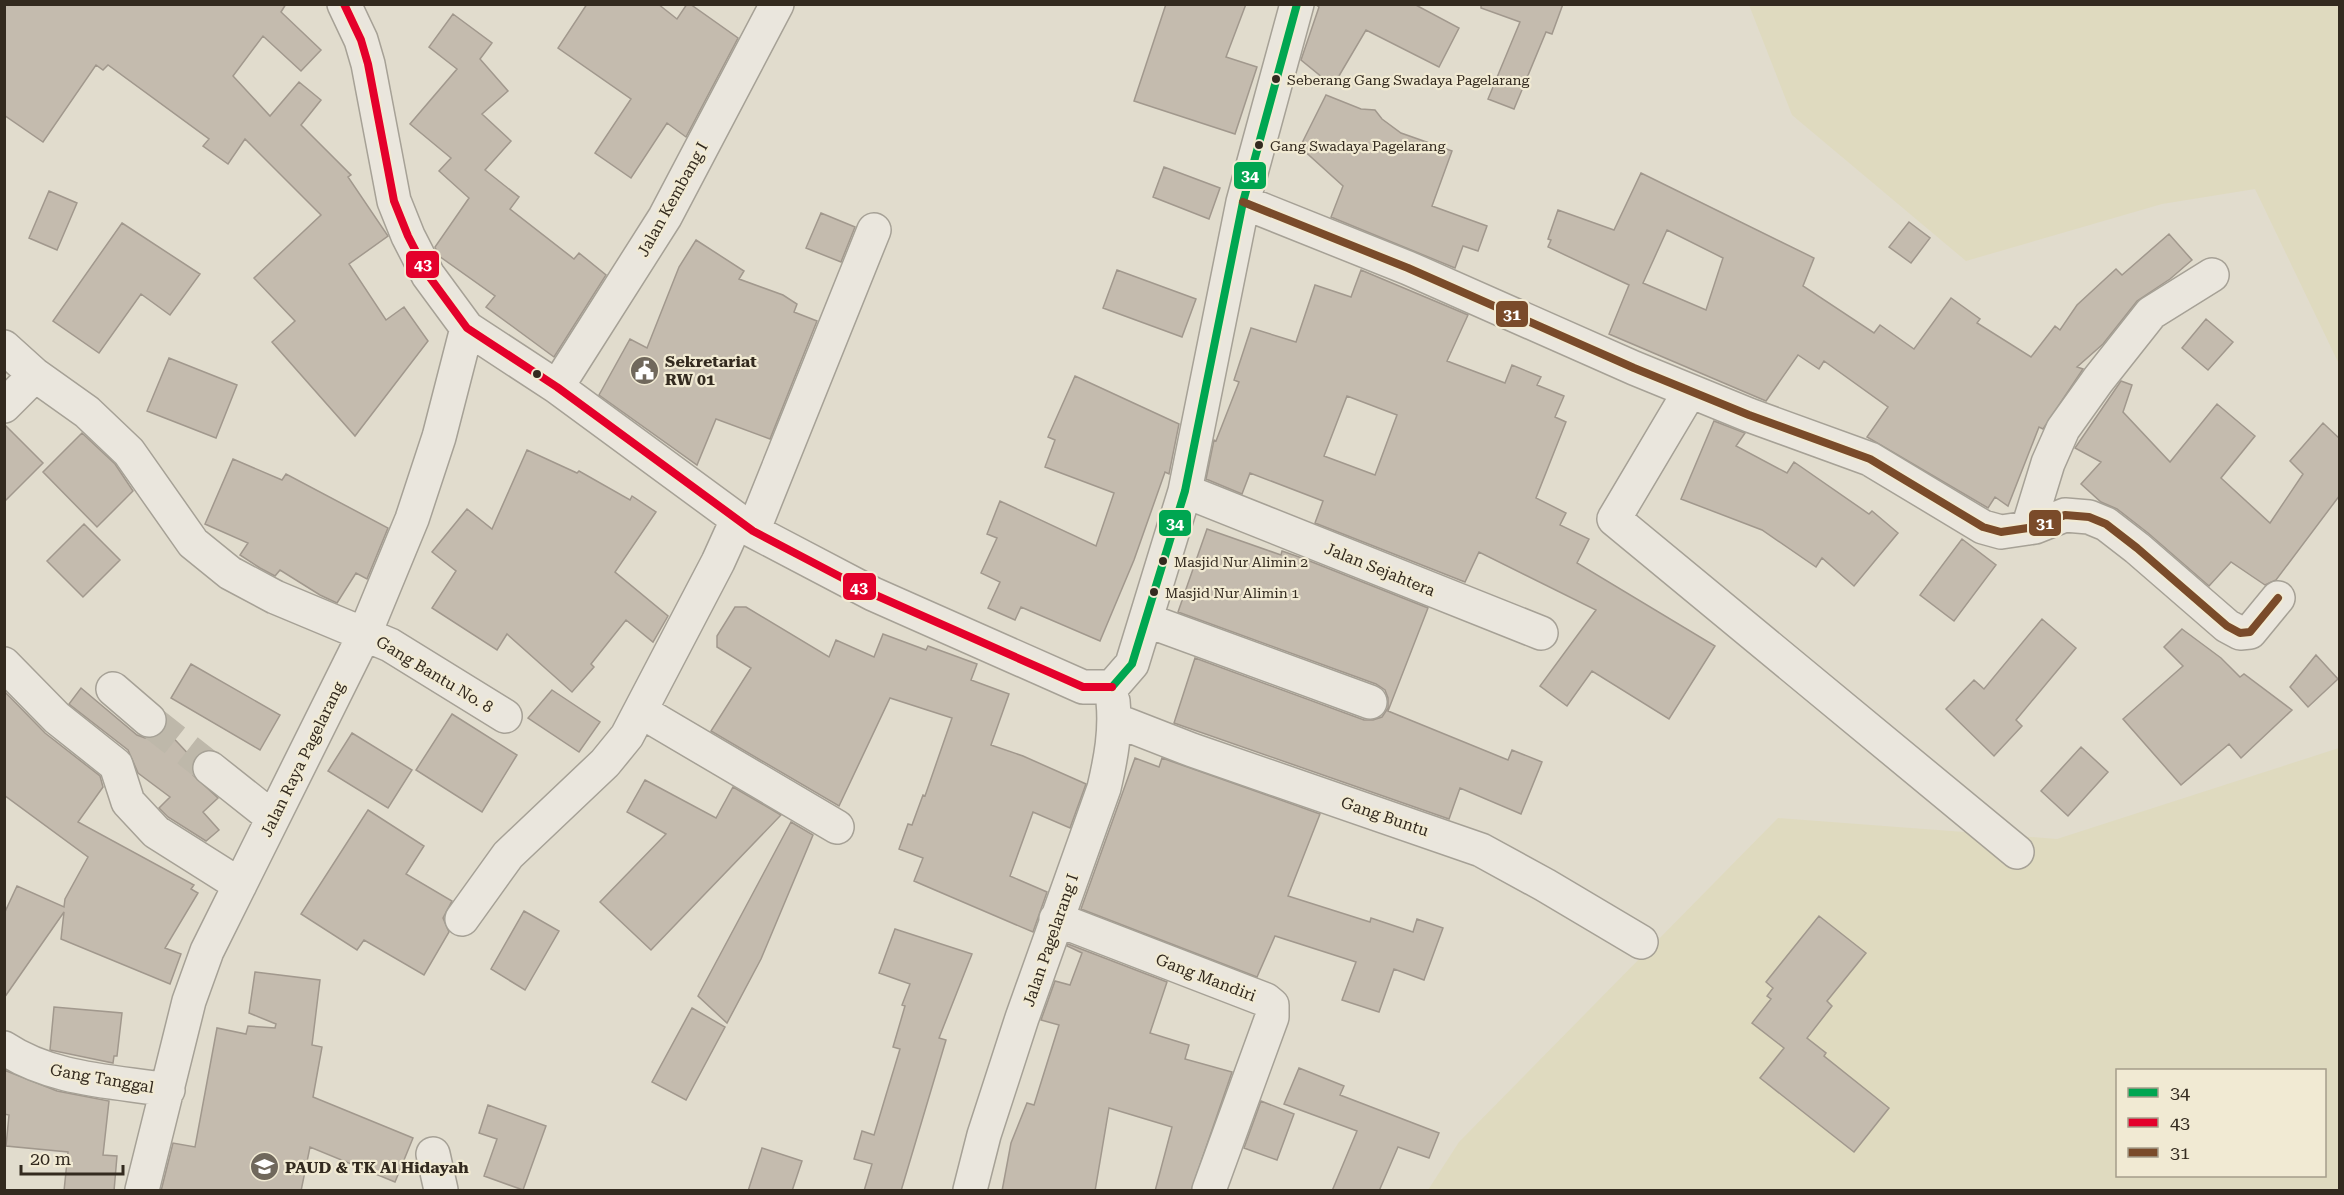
<svg xmlns="http://www.w3.org/2000/svg" width="2344" height="1195" font-family="'Roboto Serif',serif">
  <rect width="100%" height="100%" fill="#e1dccd"/>
  <path fill="#dfdabf" fill-rule="evenodd" d="M1749 5H2339V364L2255 189 2162 204 1966 261 1792 115Z
    M2339 748V1190H1428L1459 1142 1778 818 2057 839ZM2118 1070H2324V1176H2118Z"/>
  <path fill="#c4bbae" stroke="#a1988d" stroke-width="1.5" fill-rule="evenodd" d="M4 4H286L281 12 321 50 301 71 263 36 233 76 270 116 299 82 321 100 301 125 351 175 348 177 388 236 349 264 386 320 404 307 428 341 355 436 272 342 295 321 254 278 321 215 245 139 228 164 203 146 209 139 108 65 103 70 96 65 43 142 4 115Z
    M587 4H658L677 19 687 4H690L738 38 686 137 667 123 631 178 595 153 631 99 558 48Z
    M1166 4H1246L1226 57 1257 67 1235 134 1134 101Z
    M1315 4H1414L1459 28 1439 67 1366 30 1333 86 1301 60 1319 7Z
    M1481 4H1563L1552 34 1546 32 1514 109 1488 99 1520 22 1481 8Z
    M453 14 492 43 480 59 508 91 482 114 511 141 485 170 519 197 510 209 574 259 579 253 606 275 554 357 486 307 495 296 439 256 435 247 469 198 439 171 451 158 410 124 457 69 429 47Z
    M1326 95 1361 109 1375 110 1382 119 1401 133 1452 151 1432 206 1487 226 1478 251 1463 246 1455 268 1331 217 1343 186 1300 147Z
    M1164 167 1220 188 1209 219 1153 197Z
    M1641 173 1814 258 1803 286 1874 333 1880 325 1914 349 1951 298 1980 319 1977 323 2031 357 2055 326 2060 330 2077 305 2116 269 2122 275 2169 234 2192 260 2170 279 2137 301 2103 344 2077 367 2083 369 2043 429 2039 427 2008 506 1995 497 1988 508 1867 437 1888 407 1824 361 1819 369 1798 355 1766 401 1609 334 1629 285 1548 247 1551 240 1548 239 1558 210 1614 230ZM1667 230 1723 258 1706 310 1643 283Z
    M49 191 77 203 57 250 29 238Z
    M821 213 855 227 841 262 806 248Z
    M1909 222 1930 238 1911 263 1889 247Z
    M122 223 200 274 170 315 141 294 99 353 53 321Z
    M696 240 744 271 739 279 783 295 797 304 794 312 817 321 770 439 716 419 697 465 599 395 630 339 647 348 679 267Z
    M1117 270 1196 299 1182 337 1103 308Z
    M1361 270 1468 315 1447 361 1505 383 1512 365 1541 377 1537 385 1564 396 1555 417 1566 422 1536 498 1566 513 1560 525 1589 539 1577 563 1715 646 1669 719 1592 671 1567 706 1540 686 1596 610 1479 552 1465 582 1315 523 1323 501 1250 473 1242 494 1206 479 1214 440 1216 441 1239 382 1234 380 1251 328 1296 342 1315 285 1351 297ZM1347 396 1397 415 1375 475 1324 456Z
    M2206 319 2233 342 2208 370 2182 348Z
    M169 358 237 385 216 438 147 411Z
    M1075 376 1179 424 1169 474 1165 472 1134 560 1100 641 1021 607 1015 620 988 608 1000 582 981 573 997 538 987 534 1000 501 1096 546 1114 493 1045 467 1055 440 1048 437Z
    M2121 381 2132 385 2123 412 2170 462 2217 404 2255 436 2221 478 2270 523 2303 474 2290 461 2323 423 2340 439V495L2276 580 2265 585 2231 562 2209 586 2148 533 2117 509 2101 502 2081 484 2101 462 2075 448Z
    M1714 421 1745 433 1736 446 1787 473 1794 462 1869 514 1872 511 1898 533 1854 586 1822 558 1816 567 1762 530 1681 499Z
    M4 424 43 463 4 502Z
    M82 433 115 464 133 491 97 527 43 472Z
    M527 450 577 473 579 471 630 500 632 496 656 512 615 572 668 616 653 642 626 620 591 664 594 667 572 692 507 634 497 650 432 608 456 571 432 552 467 509 492 529Z
    M233 459 282 480 286 474 388 528 367 579 356 573 337 603 320 595 280 570 275 576 260 568 240 555 248 543 205 524Z
    M84 524 120 560 83 597 47 561Z
    M1207 529 1281 555 1282 551 1302 558 1428 608 1388 711 1508 760 1512 750 1542 762 1521 814 1460 788 1449 819 1174 723 1195 658 1364 720H1373L1382 717 1388 708V698L1385 690 1376 684 1178 612Z
    M1962 539 1996 565 1954 621 1920 595Z
    M735 607H746L829 657 836 640 874 657 883 634 926 650 928 646 977 664 971 680 1009 694 991 745 1023 756 1086 784 1070 828 1033 812 1010 876 1047 892 1033 932 914 881 923 858 899 849 908 824 912 825 923 795 925 796 952 718 890 698 839 806 711 731 751 668 717 647V636Z
    M2042 619 2076 648 2016 720 2022 726 1994 756 1946 709 1974 680 1984 689Z
    M2182 629 2221 658 2240 677 2244 674 2292 710 2241 758 2229 744 2181 785 2123 719 2183 666 2164 647Z
    M2316 655 2338 679 2308 707 2290 687Z
    M191 664 280 715 260 750 171 698Z
    M81 688 137 735 145 738H155L165 729 194 760 193 775 218 798 203 812 219 830 206 841 168 817 159 808 170 797 138 773 128 750 69 704Z
    M552 690 600 722 579 752 528 718Z
    M4 691 45 733 100 776 103 787 78 822 194 885 191 889 198 893 165 948 181 954 170 984 61 939 64 912 4 998V914L17 886 64 907 65 899 88 857 4 795Z
    M452 714 517 755 482 812 416 770Z
    M352 733 412 770 388 808 328 771Z
    M2081 747 2108 772 2068 816 2041 791Z
    M1135 758 1159 767 1162 758 1320 814 1288 896 1370 922 1371 918 1413 932 1417 919 1443 928 1424 980 1394 969 1379 1012 1342 1000 1356 962 1275 936 1257 977 1081 909Z
    M645 780 716 818 733 787 781 815 651 950 600 902 666 834 627 812Z
    M368 810 424 846 406 874 452 901 443 918 449 932 424 975 364 940 357 950 301 914Z
    M791 822 813 835 761 959 727 1023 698 996Z
    M524 911 559 931 525 990 491 969Z
    M1819 916 1866 953 1827 1001 1832 1006 1807 1038 1826 1053 1824 1056 1889 1108 1854 1152 1760 1078 1784 1048 1752 1023 1771 999 1767 996 1773 988 1766 982Z
    M895 929 972 954 939 1038 946 1040 901 1191H864L872 1164 854 1159 862 1131 874 1135 886 1095 900 1049 893 1047 905 1006 902 1005 910 984 879 973Z
    M1068 944 1167 982 1150 1033 1189 1045 1185 1059 1232 1072 1191 1191H1155L1172 1127 1109 1108 1095 1191H1002L1011 1143 1027 1103 1034 1105 1059 1025 1041 1020 1055 981 1070 985 1082 953 1067 946Z
    M255 972 320 980 312 1045 322 1047 313 1097 413 1138 395 1182 310 1147 301 1191H161L173 1143 195 1147 217 1028 246 1034 248 1026 275 1028 276 1024 249 1013Z
    M54 1007 122 1013 117 1056H114L113 1063 50 1050Z
    M692 1008 725 1027 686 1100 652 1082Z
    M1299 1068 1344 1086 1340 1095 1439 1133 1429 1158 1398 1147 1379 1191H1332L1357 1131 1284 1104Z
    M4 1070 57 1091 109 1101 103 1155 117 1156 114 1191H64L68 1152 6 1146 9 1115 4 1114Z
    M1261 1101 1294 1114 1277 1160 1244 1148Z
    M488 1105 546 1126 523 1190 484 1176 497 1139 479 1133Z
    M762 1148 802 1161 792 1191H748Z"/>
  <g fill="none" stroke-linecap="round" stroke-linejoin="round">
    <path stroke="#beb8aa" stroke-width="33" stroke-dasharray="33 16" stroke-linecap="butt" d="M149 720 210 768"/>
    <defs>
      <path id="minor" d="M344 4 361 40 368 64 394 201 408 236 428 275 467 328 557 387 753 531 873 594 1083 687H1112
        M1243 202 1408 268 1634 368 1749 415 1870 459 1983 527 2001 532 2035 527 2065 515 2089 517 2106 524 2137 548 2227 626 2240 633 2250 632 2278 598
        M4 347 35 375 87 412 129 452 193 543 230 573 275 597 390 645 505 716
        M557 387 665 217 777 4
        M1690 391 1614 519 2017 852
        M4 406 35 375
        M1185 491 1541 633
        M2028 528 2048 463 2063 429 2098 380 2151 313 2212 275
        M753 531 874 230
        M1146 620 1370 702
        M4 664 57 718 116 765 128 802 156 832 240 885
        M1112 687 1132 664 1185 491 1243 202 1297 4
        M113 689 149 720
        M642 712 837 827
        M1115 720 1192 750 1481 850 1545 885 1641 942
        M210 768 273 818
        M462 919 508 855 605 763 627 736 718 562 737 520
        M1056 919 1266 1000 1272 1005V1017L1209 1190
        M4 1048C52 1080 112 1081 168 1090
        M433 1154 441 1190
        M142 1190 189 1001 207 951 365 633 412 519 439 437 467 328
        M970 1190 984 1135 1022 1018 1104 788C1111 758 1116 731 1113 701"/>
    </defs>
    <use href="#minor" stroke="#a6a196" stroke-width="36"/>
    <use href="#minor" stroke="#eae6dd" stroke-width="33"/>
    <defs>
      <path id="bus-1" d="M1112 687 1132 664 1185 491 1243 202 1297 4"/>
      <path id="bus-2" d="M344 4 361 40 368 64 394 201 408 236 428 275 467 328 557 387 753 531 873 594 1083 687H1112"/>
      <path id="bus-3" d="M1243 202 1408 268 1634 368 1749 415 1870 459 1983 527 2001 532 2035 527 2065 515 2089 517 2106 524 2137 548 2227 626 2240 633 2250 632 2278 598"/>
    </defs>
    <use href="#bus-1" stroke="#f1ead3" stroke-width="12"/>
    <use href="#bus-2" stroke="#f1ead3" stroke-width="12"/>
    <use href="#bus-3" stroke="#f1ead3" stroke-width="12"/>
    <use href="#bus-1" stroke="#00a651" stroke-width="8"/>
    <use href="#bus-2" stroke="#e4002b" stroke-width="8"/>
    <use href="#bus-3" stroke="#7a4b2a" stroke-width="8"/>
  </g>
  <defs>
    <symbol id="civic-disc" viewBox="-11 -11 22 22"><circle r="9.5" fill="#70685c" stroke="#f1ead3"/><path d="M-.6-6.5H3V-4.5H.6V-3L4-1V1h2V6H-6V1h2V-1L-.6-3ZM-1.2 2.5V6h2.4V2.5Z" fill="#fff"/></symbol>
    <symbol id="school-disc" viewBox="-11 -11 22 22"><circle r="9.5" fill="#70685c" stroke="#f1ead3"/><path d="M0-5L7-2L0 1L-7-2ZM-4 1L0 2.5L4 1V4Q0 6-4 4Z" fill="#fff"/></symbol>
  </defs>
  <g fill-rule="evenodd">
    <use href="#civic-disc" x="628" y="354" width="33" height="33"/>
    <use href="#school-disc" x="248" y="1150" width="33" height="33"/>
  </g>
  <g fill="#332a1f" stroke="#f1ead3" stroke-width="2">
    <circle cx="1276" cy="79" r="5"/>
    <circle cx="1259" cy="145" r="5"/>
    <circle cx="537" cy="374" r="5"/>
    <circle cx="1163" cy="561" r="5"/>
    <circle cx="1154" cy="592" r="5"/>
  </g>
  <g text-anchor="middle" stroke-width="4.5" stroke-linejoin="round" paint-order="stroke">
    <g font-size="14" fill="#332a1f" stroke="#f1ead3" text-anchor="start">
      <text x="1287" y="85">Seberang Gang Swadaya Pagelarang</text>
      <text x="1270" y="151">Gang Swadaya Pagelarang</text>
      <text x="1174" y="567">Masjid Nur Alimin 2</text>
      <text x="1165" y="598">Masjid Nur Alimin 1</text>
    </g>
    <g font-size="16" fill="#332a1f" stroke="#f1ead3">
      <text transform="translate(672 199) rotate(-61)" y="6">Jalan Kembang I</text>
      <text transform="translate(1380 569) rotate(22)" y="6">Jalan Sejahtera</text>
      <text transform="translate(435 674) rotate(31)" y="6">Gang Bantu No. 8</text>
      <text transform="translate(302 759) rotate(-64)" y="6">Jalan Raya Pagelarang</text>
      <text transform="translate(1385 816) rotate(19)" y="6">Gang Buntu</text>
      <text transform="translate(1050 940) rotate(-71)" y="6">Jalan Pagelarang I</text>
      <text transform="translate(1206 977) rotate(21)" y="6">Gang Mandiri</text>
      <text transform="translate(102 1078) rotate(10)" y="6">Gang Tanggal</text>
    </g>
    <g font-size="16" font-weight="bold" fill="#332a1f" stroke="#f1ead3" text-anchor="start">
      <text x="665" y="367">Sekretariat<tspan x="665" dy="18">RW 01</tspan></text>
      <text x="285" y="1173">PAUD &amp; TK Al Hidayah</text>
    </g>
  </g>
  <g stroke="#f1ead3" stroke-width="2">
    <rect x="1233" y="161" width="34" height="29" rx="6" fill="#00a651"/>
    <rect x="405" y="250" width="35" height="29" rx="6" fill="#e4002b"/>
    <rect x="1495" y="300" width="34" height="28" rx="6" fill="#7a4b2a"/>
    <rect x="2028" y="509" width="34" height="28" rx="6" fill="#7a4b2a"/>
    <rect x="1158" y="509" width="34" height="28" rx="6" fill="#00a651"/>
    <rect x="842" y="572" width="35" height="29" rx="6" fill="#e4002b"/>
  </g>
  <g font-size="16" text-anchor="middle" font-weight="bold" fill="#fff">
    <text x="1250" y="181">34</text>
    <text x="423" y="270">43</text>
    <text x="1512" y="320">31</text>
    <text x="2045" y="529">31</text>
    <text x="1175" y="529">34</text>
    <text x="859" y="593">43</text>
  </g>
  <rect width="2344" height="1195" fill="none" stroke="#332a1f" stroke-width="12"/>
  <rect x="2116" y="1069" width="210" height="108" fill="#f1ead3" stroke="#a59d8b" stroke-width="1.5"/>
  <rect x="2128" y="1088" width="30" height="9" fill="#00a651" stroke="#a59d8b" stroke-width="1.5"/>
  <text x="2170" y="1099" font-size="18" fill="#332a1f">34</text>
  <rect x="2128" y="1118" width="30" height="9" fill="#e4002b" stroke="#a59d8b" stroke-width="1.5"/>
  <text x="2170" y="1129" font-size="18" fill="#332a1f">43</text>
  <rect x="2128" y="1148" width="30" height="9" fill="#7a4b2a" stroke="#a59d8b" stroke-width="1.5"/>
  <text x="2170" y="1159" font-size="18" fill="#332a1f">31</text>
  <path d="M21 1165v9h102v-9" fill="none" stroke="#332a1f" stroke-width="3"/>
  <text x="30" y="1165" font-size="18" fill="#332a1f" stroke="#f1ead3" stroke-width="4.5" paint-order="stroke">20 m</text>
</svg>
